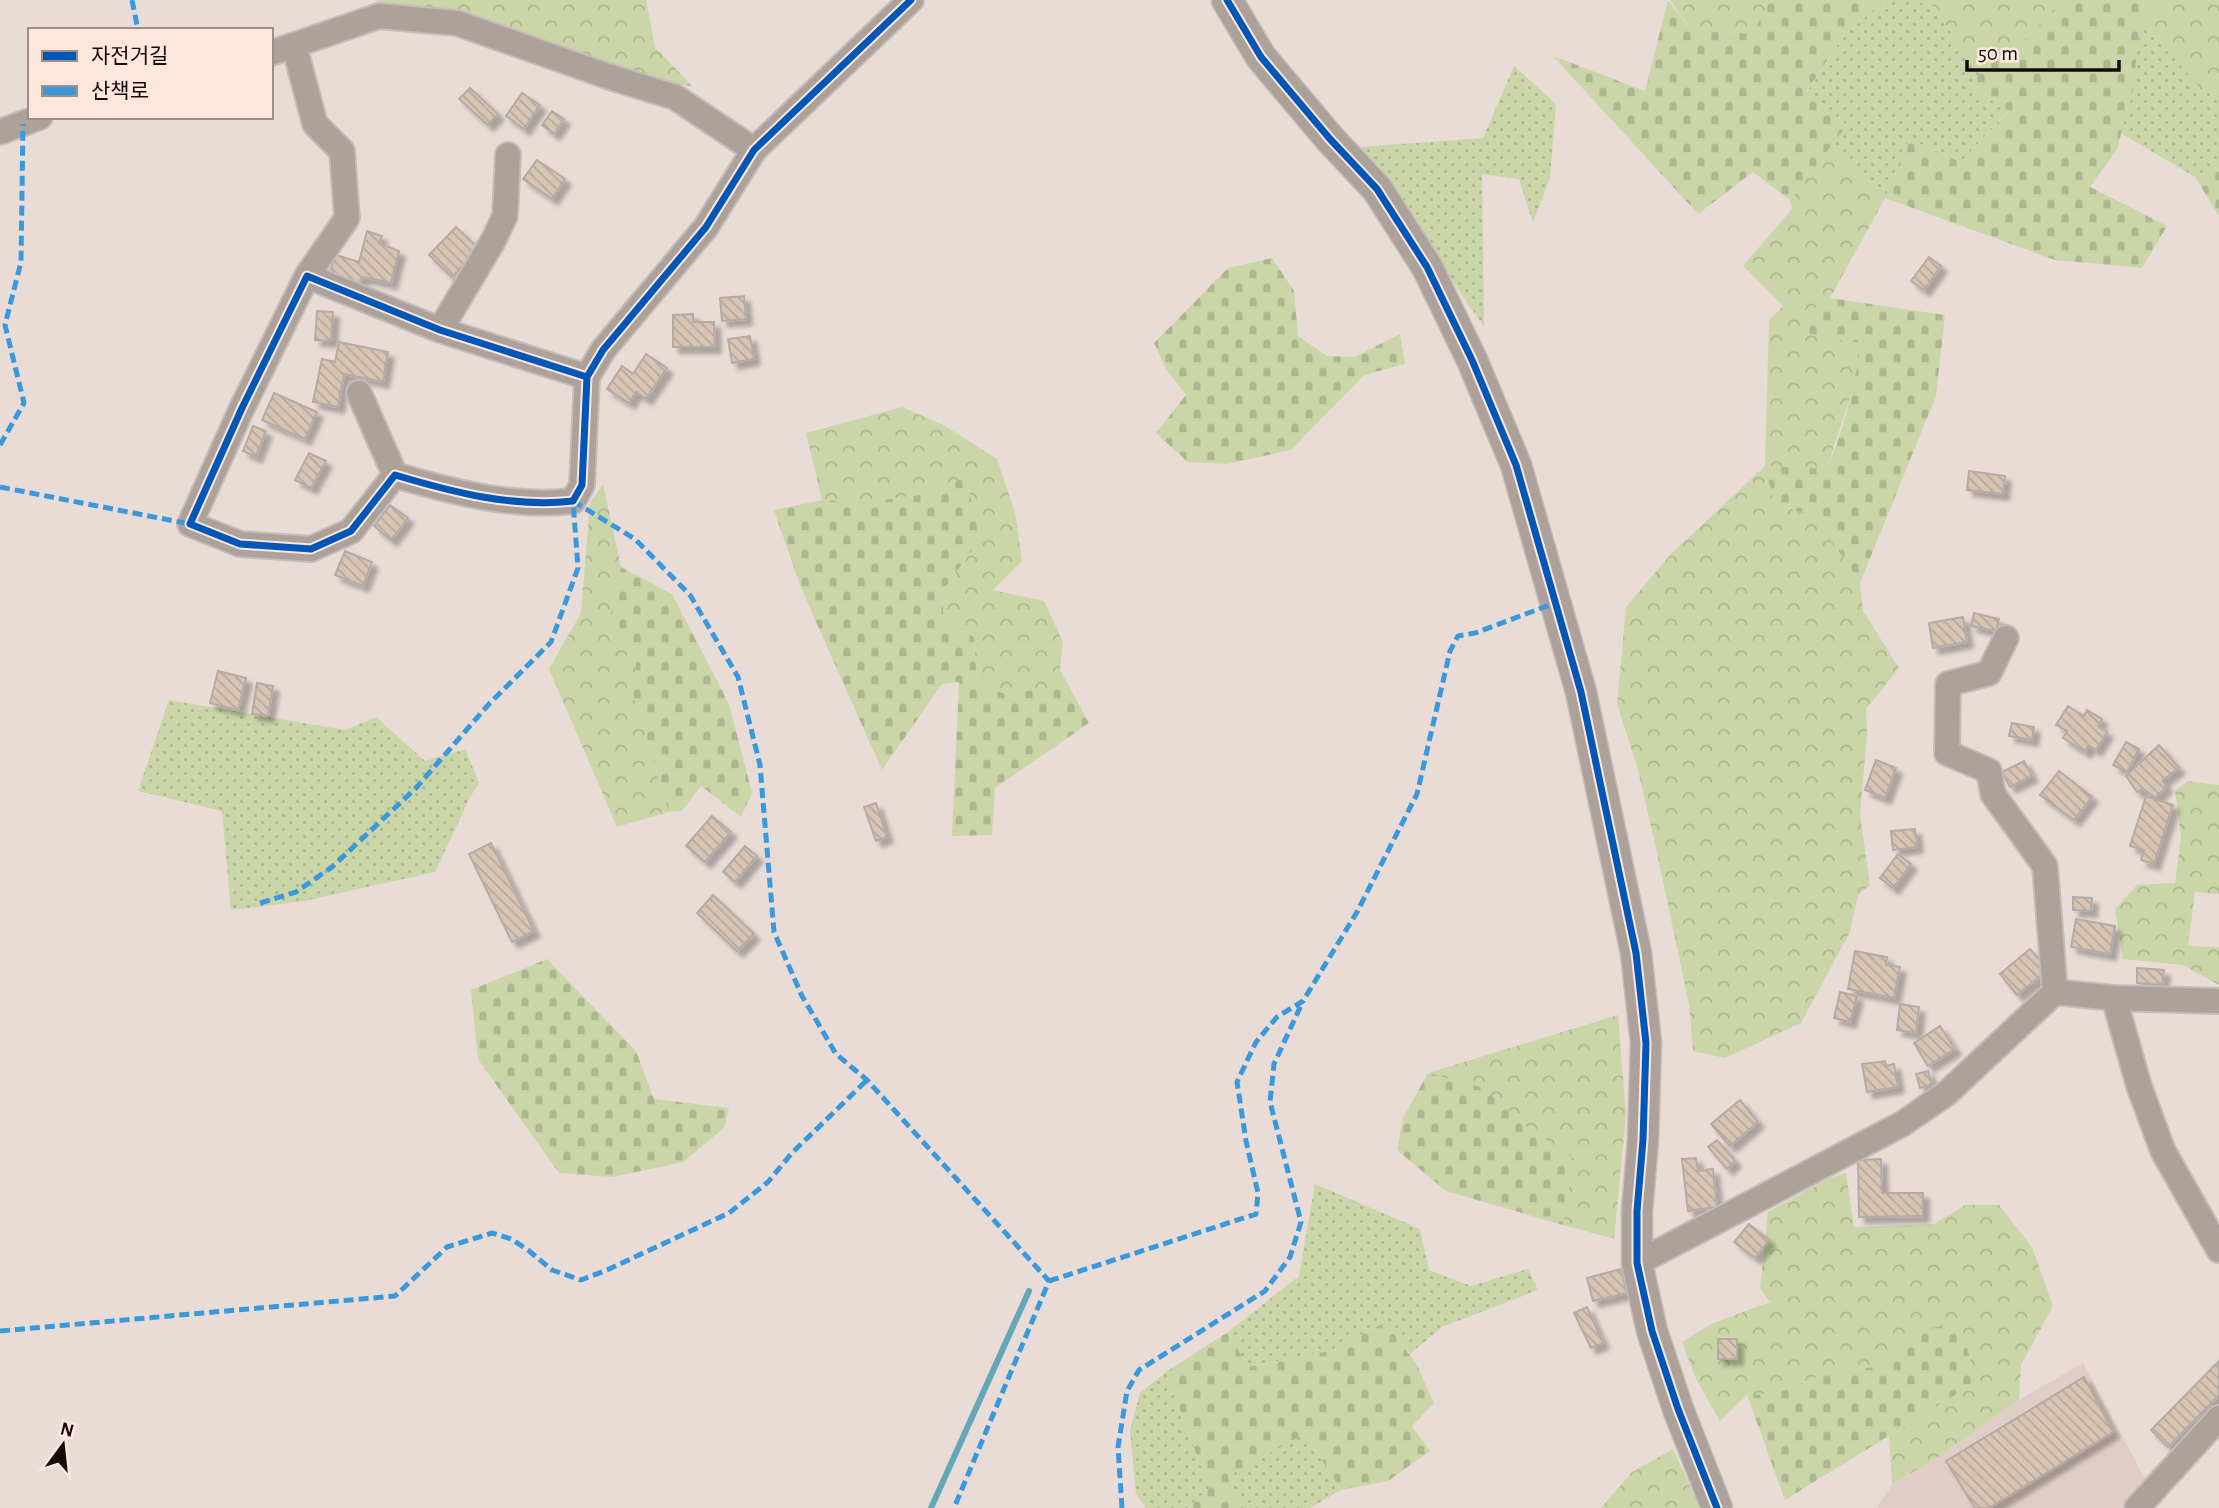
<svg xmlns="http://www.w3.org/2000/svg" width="2219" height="1508" font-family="'Alegreya Sans','Noto Sans KR',sans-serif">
  <defs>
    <pattern id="grass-dots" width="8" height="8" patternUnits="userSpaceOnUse" patternTransform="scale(1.75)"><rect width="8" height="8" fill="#cad5a8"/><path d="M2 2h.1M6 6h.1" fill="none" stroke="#acb68f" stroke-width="1.8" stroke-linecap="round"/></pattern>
    <pattern id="forest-crowns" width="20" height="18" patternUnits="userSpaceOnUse" patternTransform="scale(1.75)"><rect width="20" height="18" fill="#cad5a8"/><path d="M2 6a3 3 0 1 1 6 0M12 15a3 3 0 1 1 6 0" fill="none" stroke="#acb68f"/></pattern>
    <pattern id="cemetery-stones" width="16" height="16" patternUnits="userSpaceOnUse" patternTransform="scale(1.75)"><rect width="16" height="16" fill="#cad5a8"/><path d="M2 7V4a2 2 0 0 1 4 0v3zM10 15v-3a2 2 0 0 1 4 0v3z" fill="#acb68f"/></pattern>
    <pattern id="building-back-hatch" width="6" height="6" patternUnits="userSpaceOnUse" patternTransform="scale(1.75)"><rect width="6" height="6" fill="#d7c4b3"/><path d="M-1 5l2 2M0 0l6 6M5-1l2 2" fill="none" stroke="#b8a798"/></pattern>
    <filter id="shadow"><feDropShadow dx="6" dy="6" stdDeviation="2" flood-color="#0004"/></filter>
  </defs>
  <rect width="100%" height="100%" fill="#e9dcd7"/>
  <path fill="#dfcdc6" d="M2083 1363 2147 1483 2146 1508H1876L1892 1485 1936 1458 2019 1400Z"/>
  <path fill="url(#grass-dots)" d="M1885 0H1911L1932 5 1958 43 1983 69 1968 87 2009 110 1961 162 1909 139 1885 198 1831 145 1846 125 1806 93 1845 34Z
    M2140 23 2174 57 2198 86 2219 96V166L2195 177 2121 133 2133 90Z
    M1514 66 1556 104 1550 178 1533 223 1519 179 1482 174 1484 327 1360 147 1483 138Z
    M169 700 345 730 376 717 425 761 465 749 479 783 470 797 435 872 304 901 231 910 222 811 138 791Z
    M1315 1184 1420 1229 1429 1270 1471 1286 1528 1269 1538 1290 1442 1327 1410 1354 1384 1322 1334 1350 1248 1367 1228 1332 1299 1276Z
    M1166 1372 1209 1488 1188 1508H1146L1136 1494 1130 1430 1140 1393Z
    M1305 1434 1341 1490 1310 1508H1240L1228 1476Z"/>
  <path fill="url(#forest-crowns)" d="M377 0H646L655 47 693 87 633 74 527 34 376 2Z
    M1670 0H1764L1765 10 1753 34 1691 30Z
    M1911 0H2063L2021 44 1983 69 1958 43 1932 5Z
    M2164 0H2219V96L2198 86 2174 57 2140 23Z
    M1831 145 1885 198 1830 298 1802 317 1805 334 1861 343 1855 383 1826 470 1766 466 1774 502 1817 519 1860 583 1863 611 1899 668 1866 709 1867 735 1860 814 1870 885 1858 895 1850 932 1801 1023 1725 1058 1693 1051 1689 1004 1655 844 1637 766 1617 704 1626 607 1671 554 1765 466 1769 320 1783 306 1743 266 1792 209 1790 200Z
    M902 407 945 426 997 459 1015 512 1022 561 993 590 1044 601 1063 642 1058 687 1005 694 977 684 974 637 944 623 942 592 981 538 965 477 920 495 866 502 822 500 806 433Z
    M603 484 621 567 610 618 637 655 633 695 669 812 617 827 549 669 581 613 590 503Z
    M2188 781 2219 785V894L2195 892 2188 946 2219 947V985L2183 965 2123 959 2115 909 2137 885 2175 883 2181 837 2175 791Z
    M1618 1015 1626 1115 1614 1239 1563 1225 1573 1159 1532 1131 1428 1073Z
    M1846 1173 1854 1227 1934 1224 1965 1205H1999L2032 1247 2053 1306 2021 1365 2019 1400 1936 1458 1892 1485 1889 1436 1976 1382 1926 1330 1876 1367 1832 1371 1775 1394 1747 1395 1720 1421 1697 1381 1682 1342 1711 1324 1770 1302 1760 1289 1768 1212 1830 1178Z
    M1673 1449 1700 1508H1601L1632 1472Z"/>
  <path fill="url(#cemetery-stones)" d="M1668 0 1691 30 1752 34 1765 10 1764 0H1885L1845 34 1806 92 1847 125 1790 200 1753 172 1698 214 1553 56 1645 91Z
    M2063 0H2164L2140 23 2133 90 2117 149 2090 187 2167 226 2142 268 2055 260 1885 198 1909 139 1961 162 2009 111 1968 87 1983 69 2021 44Z
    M2219 166V216L2195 177Z
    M1272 258 1294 291 1298 336 1327 356 1355 357 1400 334 1405 364 1364 375 1291 450 1227 464 1188 462 1156 433 1186 395 1166 369 1154 343 1228 268Z
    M1830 298 1945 315 1936 396 1860 583 1817 519 1774 502 1765 466 1826 469C1844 430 1855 386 1861 343L1805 334 1802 317Z
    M965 477 981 538 942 592 944 623 974 637 977 684 1005 694 1057 687 1060 670 1089 723 995 788 992 835 952 836 959 682 942 684 882 770 801 588 774 510 822 500 866 502 920 495Z
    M621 567 672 594 729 704 752 793 741 817 701 786 682 811 669 812 633 695 637 655 610 618Z
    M547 959 636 1051 654 1099 729 1108 724 1128 683 1162 613 1177 559 1173 478 1059 471 990Z
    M1428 1073 1481 1087 1532 1131 1574 1159 1563 1225 1446 1191 1397 1150 1403 1118Z
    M1960 1321 1976 1382 1785 1500 1747 1395 1775 1394 1832 1371 1876 1367 1926 1330Z
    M1385 1322 1417 1365 1434 1403 1412 1426 1430 1451 1388 1481 1341 1490 1305 1434 1228 1476 1240 1508H1188L1209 1488 1166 1372 1228 1332 1248 1367 1334 1350Z"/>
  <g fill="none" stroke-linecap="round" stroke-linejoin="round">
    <path stroke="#64a8b8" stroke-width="6" d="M931 1508 1029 1291"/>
  </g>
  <path fill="url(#building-back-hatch)" stroke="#b4aba6" stroke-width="2" filter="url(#shadow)" d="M470 88 498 114 488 125 459 99Z
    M522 93 540 105 524 129 506 116Z
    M552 111 564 119 554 134 542 125Z
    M537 160 565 179 552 199 523 179Z
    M456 227 479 249 452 277 429 255Z
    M367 231 382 236 379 243 399 251 391 283 363 277 357 287 330 271 336 255 359 262Z
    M1929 257 1941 266 1924 290 1911 281Z
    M744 296 746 319 722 321 720 298Z
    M317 311 333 312 331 341 315 340Z
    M693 314V322H714L715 347H673V315Z
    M750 336 754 359 732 363 728 339Z
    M339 342 388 352 383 382 344 374 338 407 313 402 322 359 335 362Z
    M646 354 667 368 646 399 636 392 629 403 607 389 622 366 633 374Z
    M274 393 317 412 305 439 262 420Z
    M253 426 266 431 256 457 243 451Z
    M309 453 326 461 311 488 295 480Z
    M1969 471 2005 476 2003 494 1967 490Z
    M390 505 408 518 391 540 374 526Z
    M345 551 372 562 363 586 335 575Z
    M1974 613 1999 619 1996 631 1971 626Z
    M1963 617 1967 642 1933 648 1929 623Z
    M218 671 246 678 238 710 210 703Z
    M257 683 273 686 268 716 252 714Z
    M2068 706 2084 716 2087 710 2102 719 2098 726 2107 732 2096 750 2088 746 2085 752 2063 738 2067 731 2056 725Z
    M2012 723 2034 727 2032 740 2009 736Z
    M2126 742 2139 749 2127 772 2113 765Z
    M2159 745 2179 768 2163 780 2166 787 2155 798 2143 789 2137 792 2126 776Z
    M1876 760 1896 768 1885 798 1865 790Z
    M2024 761 2032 776 2010 787 2002 772Z
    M2059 771 2092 797 2074 820 2040 795Z
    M2146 796 2173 805 2154 864 2141 860 2144 850 2130 846Z
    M876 803 887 837 876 841 864 807Z
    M712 816 731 832 705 862 686 846Z
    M1915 829 1917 847 1893 850 1891 831Z
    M491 843 534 931 512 942 469 854Z
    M745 846 757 856 735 882 723 872Z
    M1898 854 1911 864 1893 888 1880 878Z
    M713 895 754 934 737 951 697 913Z
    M2073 897 2092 898 2091 911 2073 910Z
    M2076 919 2115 926 2110 954 2071 947Z
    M2030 949 2048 970 2017 995 2000 974Z
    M1855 951 1887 957 1886 965 1900 967 1894 998 1848 989Z
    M2137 968 2164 970 2162 985 2137 983Z
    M1840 992 1857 996 1850 1022 1834 1018Z
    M1900 1004 1919 1007 1916 1033 1897 1030Z
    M1940 1026 1955 1049 1928 1066 1914 1043Z
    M1885 1061 1886 1066 1894 1064 1898 1087 1867 1092 1862 1064Z
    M1928 1071 1932 1084 1920 1088 1916 1074Z
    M1740 1100 1758 1122 1730 1146 1711 1124Z
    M1717 1140 1735 1161 1727 1169 1708 1147Z
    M1696 1158 1698 1171 1713 1169 1717 1207 1688 1211 1682 1159Z
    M1881 1159 1882 1193H1923V1216L1859 1217 1858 1160Z
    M1749 1224 1769 1240 1755 1258 1734 1242Z
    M1621 1269 1627 1293 1593 1301 1587 1278Z
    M1587 1307 1603 1343 1591 1348 1574 1313Z
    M1718 1339H1737V1359H1718Z
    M2219 1361V1395L2168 1447 2151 1430Z
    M2084 1377 2113 1432 1989 1508H1975L1946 1461Z"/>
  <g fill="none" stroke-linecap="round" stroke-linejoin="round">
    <defs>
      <path id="minor" d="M294 45 315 124 342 151 347 218 307 276
        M271 53 379 16 457 23 610 77 675 97 754 150
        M0 132 40 117
        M440 330 493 241 505 216 508 155
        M587 377 440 330 307 276 242 408 190 524 240 544 311 549 351 531 395 475C452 492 513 508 573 501L582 485 587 377 603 350 706 227 754 150 911 0
        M359 393 395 475
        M2006 638 1989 673 1948 684 1947 753 1989 771 1993 794 2045 866 2055 992
        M2114 998 2139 1086 2163 1151 2219 1250
        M1637 1263 1902 1124 1947 1093 2055 992 2114 998 2219 1001
        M2137 1508 2219 1418"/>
      <path id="tertiary" d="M1227 0 1261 57 1330 139 1377 189 1427 267 1472 360 1516 465 1581 692 1636 953 1646 1043 1643 1140 1637 1211V1263L1652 1331 1678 1409 1717 1508"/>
    </defs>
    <use href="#minor" stroke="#c5bbb8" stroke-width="28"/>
    <use href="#tertiary" stroke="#c5bbb8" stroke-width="33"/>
    <use href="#minor" stroke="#ada29b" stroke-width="24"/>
    <use href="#tertiary" stroke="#ada29b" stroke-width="30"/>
    <path stroke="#3a99dd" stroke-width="5" stroke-dasharray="10 5" stroke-linecap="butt" d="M132 0 138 30
      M0 445 24 403 5 325 21 262 23 124
      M0 487 190 524
      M573 501 635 539 690 595 738 677 760 765 774 932 802 996 836 1054 867 1080 1049 1281 954 1508
      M260 903 296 892 332 867 416 788 489 704 551 642 578 568 573 501
      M1049 1281 1256 1214 1258 1193 1246 1141 1237 1082 1256 1042 1277 1017 1303 1001 1357 912 1417 794 1450 651 1458 636 1475 633 1555 603
      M0 1331 395 1296 447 1247 492 1233 511 1239 528 1250 552 1270 581 1280 607 1270 729 1213 768 1182 792 1153 867 1080
      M1122 1508 1118 1447 1127 1391 1139 1370 1265 1291 1290 1257 1301 1222 1270 1102 1274 1064 1303 1001"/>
    <defs>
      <path id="cycleway" d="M1227 0 1261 57 1330 139 1377 189 1427 267 1472 360 1516 465 1581 692 1636 953 1646 1043 1643 1140 1637 1211V1263L1652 1331 1678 1409 1717 1508
        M587 377 440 330 307 276 242 408 190 524 240 544 311 549 351 531 395 475C452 492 513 508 573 501L582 485 587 377 603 350 706 227 754 150 911 0"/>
    </defs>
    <use href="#cycleway" stroke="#fde7dd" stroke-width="11"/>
    <use href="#cycleway" stroke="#0057b8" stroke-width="7"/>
  </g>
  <rect x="28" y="28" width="245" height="91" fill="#fde7dd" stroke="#9f8f88" stroke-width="2"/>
  <rect x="42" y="51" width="35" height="10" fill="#0057b8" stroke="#9f8f88" stroke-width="2"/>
  <text x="91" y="63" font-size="21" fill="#120b08">자전거길</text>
  <rect x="42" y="86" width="35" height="10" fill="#3a99dd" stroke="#9f8f88" stroke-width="2"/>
  <text x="91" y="98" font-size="21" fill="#120b08">산책로</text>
  <g transform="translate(63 1445) rotate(15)" stroke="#fde7dd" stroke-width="5" paint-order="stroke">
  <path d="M0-5L12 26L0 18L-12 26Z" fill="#120b08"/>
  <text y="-10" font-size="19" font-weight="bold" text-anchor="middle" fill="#120b08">N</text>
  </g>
  <path d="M1967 60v10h152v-10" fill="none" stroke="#120b08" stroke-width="3.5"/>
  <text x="1978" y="60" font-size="21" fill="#120b08" stroke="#fde7dd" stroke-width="5" paint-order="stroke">50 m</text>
</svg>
